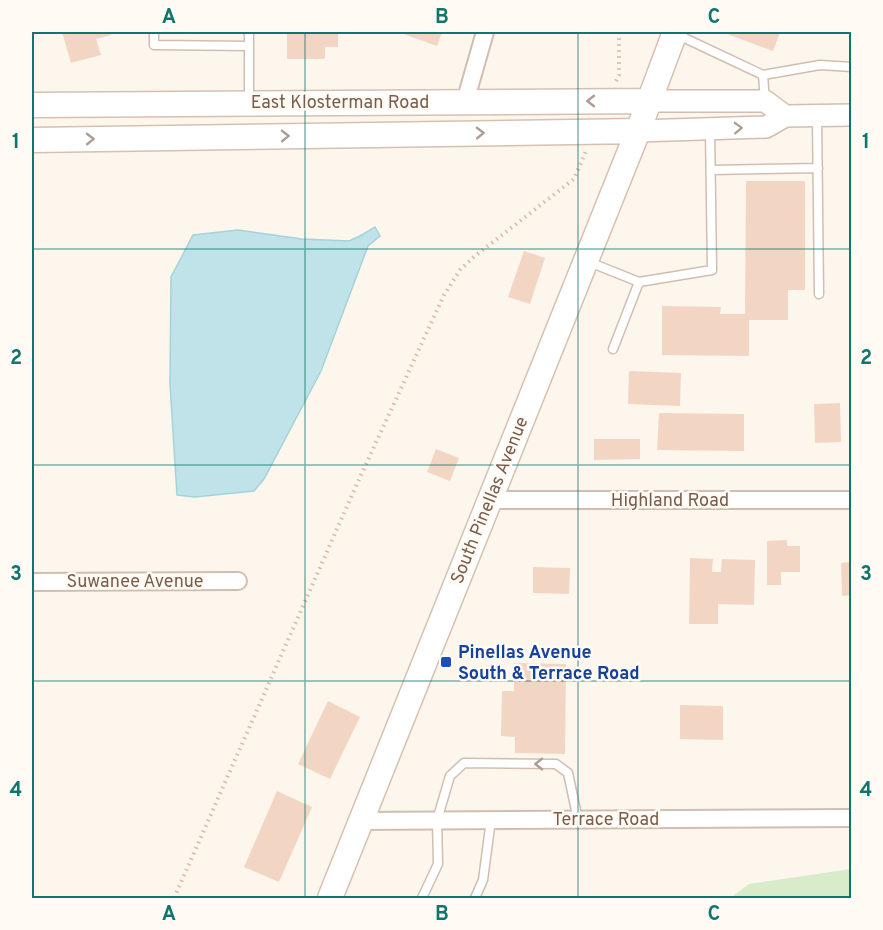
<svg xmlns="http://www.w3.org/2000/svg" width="883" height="930" font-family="Overpass,sans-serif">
  <rect width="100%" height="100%" fill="#fdf6ec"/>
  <path fill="#d8ecc9" d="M851 869V898H730L749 884Z"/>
  <path fill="#bfe3e8" stroke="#a5d3da" stroke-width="1.5" d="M375 227 380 236 368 246 321 371 264 479 254 491 195 497 177 495 170 384 171 277 193 235 238 230 302 239 349 241 360 236Z"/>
  <path fill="#f3d5c3" d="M62 32H110L111 35 96 39 101 55 71 63Z
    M287 32H338V47H325V59H287Z
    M398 32H442L437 46Z
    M728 32H780L773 51 727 34Z
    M746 181H805V290H788V320H749V356L662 355V306L721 307 720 314H745Z
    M524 251 545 258 530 304 508 297Z
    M629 371 681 373 680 406 628 404Z
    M840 403 841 442 815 443 814 404Z
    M659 413 744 414V451L657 450Z
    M594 439H640V459L594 460Z
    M436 449 459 458 450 481 427 472Z
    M787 540V546H800V572H781V585H767V541Z
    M690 558 713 559 712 572H721L722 559 755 560 754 605 718 604V624H689Z
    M852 562V595L842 596 841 563Z
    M533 567 570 568 569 594 533 593Z
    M514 663 566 664 565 754 515 753V737L501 736 502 691H514Z
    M328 701 360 717 330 779 298 764Z
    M680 705 723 706V740L680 739Z
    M277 791 312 807 279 882 244 867Z"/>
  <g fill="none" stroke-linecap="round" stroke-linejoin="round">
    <defs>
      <path id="service" d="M154 32V45L249 46
        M676 34 763 75 820 65 852 67
        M763 75 765 101
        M249 102V32
        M817 116 819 294
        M711 170 818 168
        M589 262 639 282 613 349
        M639 282 712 270 710 129
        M422 898 438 864 437 820 450 776 464 763 556 764 568 773 578 820
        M475 898 483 880 491 820"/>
      <path id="minor" d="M465 102 485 32
        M489 500H852
        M32 582 238 581
        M361 821 852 818"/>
      <path id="tertiary" d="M649 101H765L785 116
        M638 131 766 127 785 116 852 115"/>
      <path id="secondary" d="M32 105 649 101
        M32 140 638 131
        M330 898 638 131 675 32"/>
    </defs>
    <use href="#service" stroke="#d1beb0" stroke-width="11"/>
    <use href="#minor" stroke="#d1beb0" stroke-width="20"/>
    <use href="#tertiary" stroke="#d1beb0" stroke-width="24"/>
    <use href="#secondary" stroke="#d6c0b0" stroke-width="27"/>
    <path stroke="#d9b8a5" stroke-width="4" stroke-dasharray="1.5 4.5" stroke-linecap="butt" d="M616 81 619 75V32
      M174 898 356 486 444 295 460 270 475 256 574 179 586 151"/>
    <use href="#service" stroke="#fff" stroke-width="8"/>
    <use href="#minor" stroke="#fff" stroke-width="16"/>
    <use href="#tertiary" stroke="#fff" stroke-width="21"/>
    <use href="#secondary" stroke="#fff" stroke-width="24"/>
  </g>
  <defs><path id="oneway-chevron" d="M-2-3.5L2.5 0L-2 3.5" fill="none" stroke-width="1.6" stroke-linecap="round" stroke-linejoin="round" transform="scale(1.5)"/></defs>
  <g stroke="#af9d94">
    <use href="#oneway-chevron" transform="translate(591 101) rotate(180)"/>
    <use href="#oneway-chevron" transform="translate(738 128) rotate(-2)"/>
    <use href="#oneway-chevron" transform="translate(480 133) rotate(-1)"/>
    <use href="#oneway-chevron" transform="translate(285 136) rotate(-1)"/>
    <use href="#oneway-chevron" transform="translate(90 139) rotate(-1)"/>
    <use href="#oneway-chevron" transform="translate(539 764) rotate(-180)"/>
  </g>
  <path fill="none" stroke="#0f766e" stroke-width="1.5" stroke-opacity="0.55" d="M305 32V898M578 32V898M32 249H852M32 465H852M32 681H852"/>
  <rect fill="#1a4fb4" stroke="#fffaf3" stroke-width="2" x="440" y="656" width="12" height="12" rx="3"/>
  <g text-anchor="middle" stroke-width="5" stroke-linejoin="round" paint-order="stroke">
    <g font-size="18" fill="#7a5c4d" stroke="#fffaf3">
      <text x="340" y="108">East Klosterman Road</text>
      <text transform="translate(489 500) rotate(-68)" y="6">South Pinellas Avenue</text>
      <text x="670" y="506">Highland Road</text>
      <text x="135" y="587">Suwanee Avenue</text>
      <text x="606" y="825">Terrace Road</text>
    </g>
    <g font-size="18" font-weight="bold" fill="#164399" stroke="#fffaf3" text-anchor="start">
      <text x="458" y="658">Pinellas Avenue<tspan x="458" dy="21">South &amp; Terrace Road</tspan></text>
    </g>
  </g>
  <rect width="883" height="930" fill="none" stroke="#fffaf3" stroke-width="66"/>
  <rect x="33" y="33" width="817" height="864" fill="none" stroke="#0f766e" stroke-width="2"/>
  <g font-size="20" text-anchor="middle" font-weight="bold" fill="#0f766e">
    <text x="169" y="23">A</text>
    <text x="442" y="23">B</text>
    <text x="714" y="23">C</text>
    <text x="16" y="148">1</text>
    <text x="866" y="148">1</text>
    <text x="16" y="364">2</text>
    <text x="866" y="364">2</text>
    <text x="16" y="580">3</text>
    <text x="866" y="580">3</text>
    <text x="16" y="796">4</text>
    <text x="866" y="796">4</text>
    <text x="169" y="920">A</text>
    <text x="442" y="920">B</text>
    <text x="714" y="920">C</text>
  </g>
</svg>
